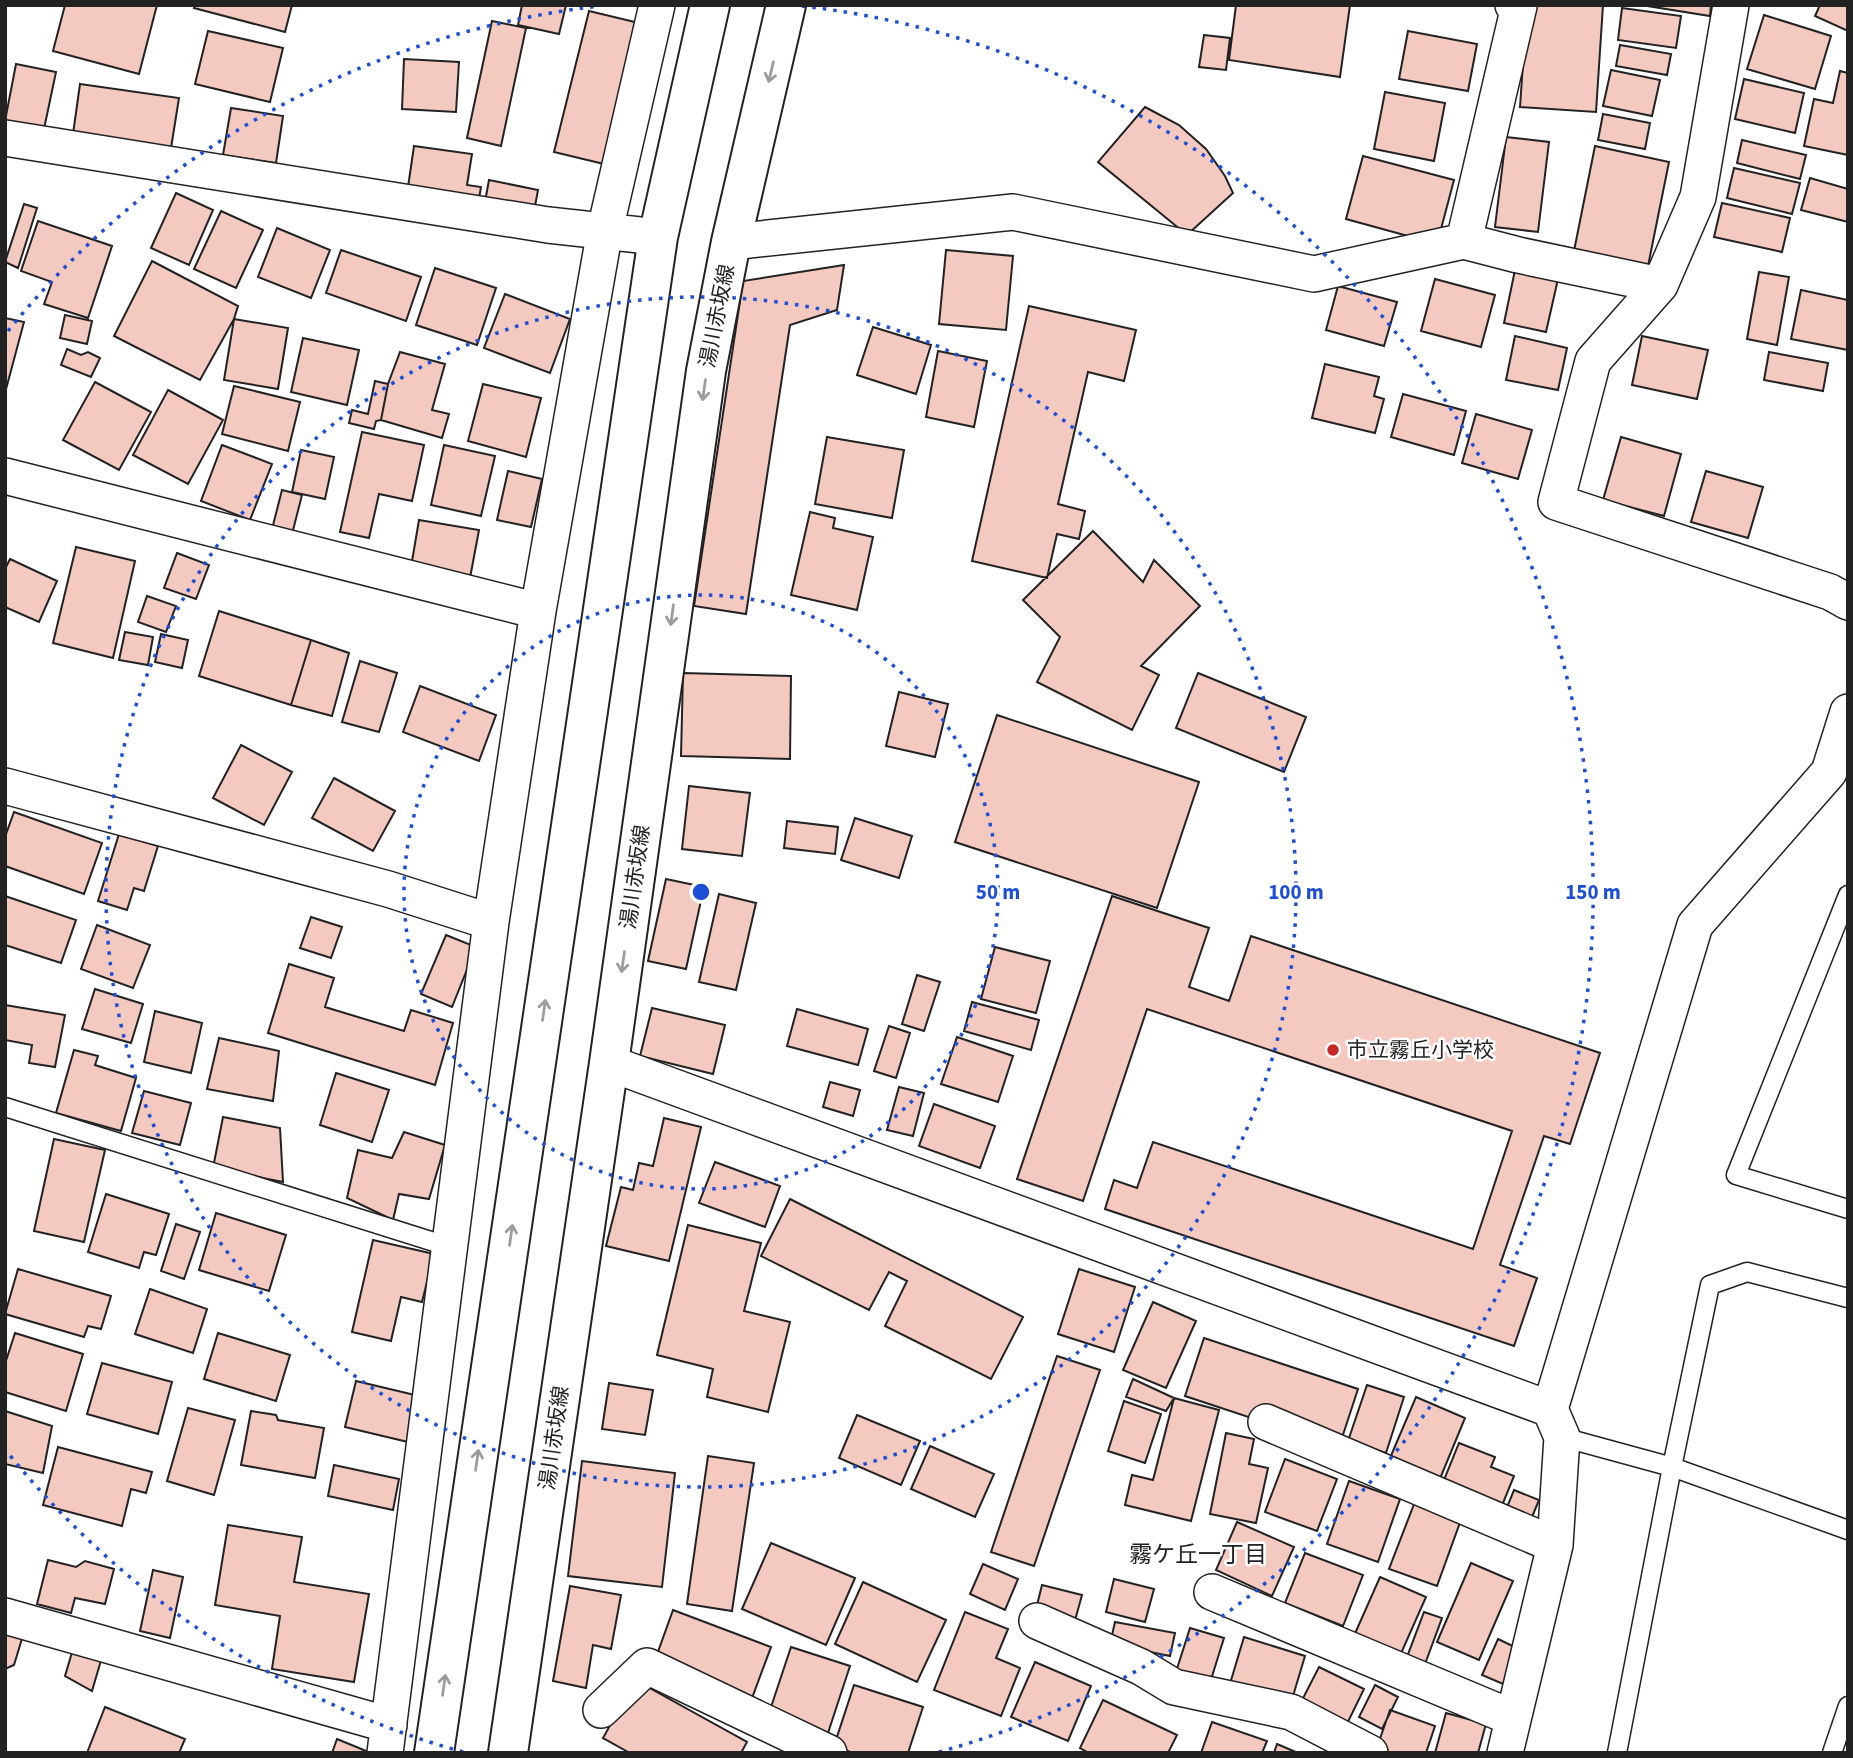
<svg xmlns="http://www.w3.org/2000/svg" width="1853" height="1758" font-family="'Source Sans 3','Noto Sans JP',sans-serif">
  <rect width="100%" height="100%" fill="#fff"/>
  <path fill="#f3c9c0" stroke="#222" stroke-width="2" d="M65 5H157L139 74 53 51Z
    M195 5H292L285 32 194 8Z
    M522 5H566L559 34 518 25Z
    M1236 5H1350L1340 77 1229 60Z
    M1527 5H1603L1596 112 1520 107Z
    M1641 5H1711L1710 16Z
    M1820 5H1848V31L1815 16Z
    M1622 8 1681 16 1676 48 1618 40Z
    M589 11 639 23 604 164 554 152Z
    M1764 15 1831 36 1815 89 1747 69Z
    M492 21 526 28 501 146 467 138Z
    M208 31 283 48 270 102 195 84Z
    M1408 31 1477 44 1468 91 1399 79Z
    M1204 35 1230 38 1226 70 1199 67Z
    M1620 45 1671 54 1667 75 1616 66Z
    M404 59 459 62 456 112 402 109Z
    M16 64 56 72 44 129 5 121Z
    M1611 70 1660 80 1652 116 1603 106Z
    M1840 71 1848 73V155L1804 146 1814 99 1833 103Z
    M1744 79 1804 93 1795 133 1735 119Z
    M80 84 179 98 171 148 73 134Z
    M1385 92 1445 103 1434 161 1374 149Z
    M1145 107 1179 125 1206 149 1225 176 1233 193 1187 235 1098 162Z
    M231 108 283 116 276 163 223 155Z
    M1603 114 1650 123 1645 149 1598 140Z
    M1506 137 1549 142 1538 232 1495 227Z
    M1742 140 1806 155 1800 179 1737 163Z
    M414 146 472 154 467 185 481 187 478 205 407 194Z
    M1595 146 1669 162 1647 271 1573 256Z
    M1363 156 1454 180 1437 244 1346 219Z
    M1734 168 1800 183 1792 214 1727 198Z
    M1810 178 1848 189V222L1801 210Z
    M489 180 538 190 533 217 484 207Z
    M176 193 213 210 189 265 151 248Z
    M1722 203 1790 218 1782 252 1714 237Z
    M24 204 37 208 18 268 5 262Z
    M221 211 263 230 236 288 194 269Z
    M38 221 112 246 88 318 44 304 52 282 21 271Z
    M277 228 330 250 311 298 258 277Z
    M341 250 421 277 406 321 326 293Z
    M946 250 1013 256 1006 330 939 324Z
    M152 261 238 306 234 319 200 380 114 336Z
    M844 265 837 310 790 325 746 614 694 606 743 281Z
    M435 268 496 288 477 345 416 325Z
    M1515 270 1558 279 1546 332 1504 323Z
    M1759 272 1789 277 1777 345 1747 339Z
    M1435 279 1495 295 1481 347 1421 331Z
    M1338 286 1397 302 1384 346 1326 330Z
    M1801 290 1848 300V350L1791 339Z
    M505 294 570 319 550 373 484 348Z
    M1029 306 1136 330 1124 381 1088 372 1058 504 1085 511 1079 539 1057 534 1047 578 972 561Z
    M65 315 92 321 87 344 60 338Z
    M5 318 24 322 5 393Z
    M234 319 288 328 278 389 224 380Z
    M873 327 931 345 916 394 857 375Z
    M1515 336 1567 348 1558 390 1506 380Z
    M1642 336 1708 350 1697 399 1632 385Z
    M303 338 359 350 347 405 291 392Z
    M67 349 81 355 88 352 100 358 91 377 61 365Z
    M938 351 987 361 974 427 926 417Z
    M400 352 445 364 432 410 449 414 442 438 381 420 388 384Z
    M1769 352 1828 363 1823 391 1764 380Z
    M1325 364 1379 377 1374 396 1384 399 1375 433 1312 418Z
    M375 381 388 384 381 420 376 421 374 429 349 423 352 410 368 414Z
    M95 382 151 412 119 470 63 440Z
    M483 384 541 398 526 457 468 441Z
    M234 386 300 402 288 451 222 434Z
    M168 390 223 420 188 484 133 455Z
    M1403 394 1466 411 1454 455 1391 437Z
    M1476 414 1532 430 1518 479 1462 463Z
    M362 432 424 445 412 501 379 494 369 538 340 532Z
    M827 437 904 450 892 518 815 504Z
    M1621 437 1681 454 1664 516 1603 500Z
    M222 445 272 464 250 520 201 501Z
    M444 445 495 456 481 516 431 505Z
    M301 450 334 457 325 499 292 492Z
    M508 471 542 479 531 527 497 520Z
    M1706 471 1763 487 1748 538 1691 522Z
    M282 490 302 495 291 538 271 533Z
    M810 512 835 518 833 528 873 537 857 610 791 595Z
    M419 520 479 530 470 578 411 567Z
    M1093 531 1143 582 1154 560 1200 606 1141 666 1159 675 1132 730 1037 682 1060 637 1023 600Z
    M76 547 135 561 113 658 53 643Z
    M177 553 209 565 196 599 164 588Z
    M10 559 57 581 39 622 5 607V569Z
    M147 596 176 606 166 632 138 622Z
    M219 611 311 640 291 705 199 676Z
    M125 632 153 637 148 665 119 660Z
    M161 634 188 640 182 668 155 662Z
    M311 640 349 653 332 716 291 705Z
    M360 661 397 673 379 732 342 722Z
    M683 673 791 676 790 759 681 756Z
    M1198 673 1306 717 1284 772 1176 728Z
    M420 686 496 715 479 761 403 732Z
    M899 692 948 704 935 757 886 746Z
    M997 715 1199 782 1157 908 955 842Z
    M241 745 292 772 264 825 213 798Z
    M334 778 395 811 373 851 312 818Z
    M689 786 750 793 742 856 682 849Z
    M14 812 102 843 84 894 5 866V837Z
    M855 818 912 836 899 878 841 860Z
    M787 821 838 827 835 854 784 848Z
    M119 834 158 846 144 891 134 888 127 910 98 901Z
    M666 879 704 887 686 969 648 961Z
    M719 894 756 903 736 990 699 982Z
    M5 896 76 920 61 963 5 945Z
    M1112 896 1209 928 1189 987 1229 1001 1251 936 1600 1053 1570 1144 1544 1136 1500 1265 1537 1278 1514 1346 1105 1209 1114 1180 1137 1188 1153 1142 1473 1249 1512 1131 1147 1009 1083 1201 1017 1179Z
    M311 917 342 927 331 958 300 948Z
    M97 925 150 945 133 988 81 969Z
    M446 935 476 947 452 1007 421 994Z
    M995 947 1050 961 1036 1013 981 999Z
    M289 964 334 978 325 1007 404 1031 411 1010 453 1023 435 1085 268 1033Z
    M917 975 940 982 924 1031 902 1024Z
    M95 989 143 1004 131 1043 82 1029Z
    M972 1002 1039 1020 1031 1050 964 1031Z
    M5 1005 65 1015 55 1067 29 1063 32 1045 5 1040Z
    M652 1008 725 1025 713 1074 640 1056Z
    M797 1009 868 1029 858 1065 787 1046Z
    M155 1011 202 1023 191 1073 144 1062Z
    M889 1026 910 1033 896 1078 874 1071Z
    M957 1037 1013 1056 998 1102 941 1084Z
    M219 1038 279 1051 273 1101 207 1089Z
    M74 1050 98 1056 95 1065 136 1078 121 1131 56 1113Z
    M336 1073 389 1090 372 1142 320 1125Z
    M830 1082 860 1090 853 1116 823 1107Z
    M899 1087 924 1093 913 1136 887 1130Z
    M144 1091 191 1103 180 1145 132 1133Z
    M934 1104 995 1126 980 1168 919 1146Z
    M223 1117 280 1128 283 1182 213 1168Z
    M664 1118 701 1127 669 1261 606 1246 621 1187 633 1190 639 1163 653 1166Z
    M404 1132 445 1145 429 1199 399 1194 393 1220 347 1198 358 1150 392 1158Z
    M54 1139 105 1150 84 1242 34 1231Z
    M715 1162 780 1186 765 1227 699 1203Z
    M106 1194 169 1214 156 1255 144 1252 139 1268 88 1252Z
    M790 1199 1023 1317 991 1379 885 1326 907 1281 889 1272 869 1310 761 1256Z
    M216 1213 286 1235 269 1291 199 1270Z
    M176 1224 200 1232 184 1279 161 1271Z
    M688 1225 761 1243 744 1311 790 1322 768 1412 707 1397 713 1369 657 1355Z
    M373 1240 434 1254 422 1302 401 1297 391 1341 352 1332Z
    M18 1269 111 1296 101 1329 88 1326 84 1337 5 1314Z
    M1079 1269 1135 1287 1114 1352 1058 1334Z
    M150 1289 207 1309 193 1353 135 1334Z
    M1153 1302 1196 1321 1166 1388 1123 1370Z
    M15 1333 83 1354 66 1411 5 1392V1364Z
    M218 1333 290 1355 276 1401 204 1379Z
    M1204 1338 1358 1389 1339 1447 1185 1396Z
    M1057 1356 1100 1370 1034 1566 991 1552Z
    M102 1363 172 1382 158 1434 87 1414Z
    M1133 1379 1174 1398 1166 1411 1126 1397Z
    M356 1381 419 1396 408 1442 345 1427Z
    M609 1383 653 1390 645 1435 602 1429Z
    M1367 1385 1404 1397 1386 1453 1348 1441Z
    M1416 1397 1465 1418 1437 1486 1387 1465Z
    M1174 1398 1219 1410 1191 1521 1125 1505 1132 1475 1153 1480Z
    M1124 1401 1161 1414 1145 1463 1108 1451Z
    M188 1408 235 1420 214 1495 167 1481Z
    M5 1411 52 1426 43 1473 5 1464Z
    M251 1411 276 1415 278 1420 324 1428 315 1478 241 1465Z
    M857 1415 920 1441 901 1485 839 1458Z
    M1226 1433 1254 1439 1249 1464 1268 1468 1256 1523 1210 1514Z
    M1459 1443 1495 1457 1491 1467 1514 1476 1499 1513 1440 1490Z
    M930 1446 994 1474 975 1517 911 1489Z
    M58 1447 152 1472 146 1493 131 1489 122 1526 43 1505Z
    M708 1456 754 1463 732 1611 687 1604Z
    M1285 1459 1337 1479 1317 1531 1265 1512Z
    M582 1461 675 1473 662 1587 568 1576Z
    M334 1465 399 1479 393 1510 328 1496Z
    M1349 1481 1400 1499 1378 1562 1327 1544Z
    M1514 1490 1539 1500 1530 1522 1505 1512Z
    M1416 1499 1462 1517 1437 1586 1389 1569Z
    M1237 1522 1294 1547 1272 1596 1216 1570Z
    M228 1525 302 1537 294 1582 369 1594 354 1682 272 1669 280 1616 215 1605Z
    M771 1543 855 1578 826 1645 742 1609Z
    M1305 1553 1363 1575 1343 1626 1285 1603Z
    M48 1560 76 1567 85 1561 114 1569 105 1604 75 1598 71 1613 37 1604Z
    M1471 1563 1513 1581 1479 1660 1437 1642Z
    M983 1564 1018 1579 1005 1610 970 1594Z
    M153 1570 183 1577 170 1638 140 1631Z
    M1380 1577 1426 1597 1399 1658 1353 1638Z
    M1114 1579 1154 1589 1145 1622 1106 1612Z
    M863 1582 946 1620 917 1682 835 1644Z
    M1042 1585 1082 1595 1074 1624 1035 1613Z
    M570 1586 621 1595 611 1649 593 1645 586 1688 553 1681Z
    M673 1610 771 1647 752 1698 654 1663Z
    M965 1612 1008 1629 996 1658 1020 1668 1001 1716 934 1690Z
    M1424 1612 1442 1618 1425 1664 1407 1657Z
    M1115 1622 1175 1633 1170 1656 1110 1644Z
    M5 1627 24 1632 14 1665 5 1669Z
    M1190 1628 1224 1638 1209 1686 1175 1675Z
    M1244 1637 1305 1656 1290 1706 1229 1687Z
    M1498 1639 1519 1649 1503 1684 1482 1675Z
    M791 1647 850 1666 828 1733 769 1713Z
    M73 1649 102 1657 92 1691 65 1676Z
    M1035 1662 1091 1686 1068 1741 1011 1717Z
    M1319 1667 1364 1689 1345 1728 1299 1706Z
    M635 1680 747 1742 741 1753H630L603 1738Z
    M854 1685 923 1707 908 1753H853L834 1746Z
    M1375 1685 1398 1697 1382 1729 1359 1717Z
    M1103 1700 1177 1735 1168 1753H1089L1080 1748Z
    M105 1707 185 1739 179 1753H87Z
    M1390 1710 1435 1726 1426 1753H1375Z
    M1446 1713 1486 1724 1478 1753H1435Z
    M1212 1722 1267 1741 1262 1753H1201Z
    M337 1739 371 1753H332Z
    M1277 1744 1298 1753H1274Z"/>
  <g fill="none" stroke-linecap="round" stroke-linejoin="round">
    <defs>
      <path id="lane" d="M1848 895 1736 1175 1848 1209
        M5 1107 450 1247
        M1562 1437 1672 1467 1848 1530
        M1617 1753 1672 1467 1710 1285 1747 1272 1848 1298
        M1832 1753 1848 1706"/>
      <path id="street" d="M1731 5 1698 197 1660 285 1593 361 1556 502 1830 592 1848 602
        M5 138 548 225 658 237
        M1464 241 1519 6 1513 5
        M731 242 1013 212 1314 274 1464 241 1518 255 1660 285
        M5 476 538 611
        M5 786 388 889 491 922
        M609 1063 1550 1409
        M1266 1422 1555 1545
        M1212 1592 1513 1718
        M5 1616 389 1725
        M1037 1621 1141 1667 1174 1687 1291 1712 1370 1753
        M601 1710 647 1666 829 1753
        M385 1753 491 922 538 611 605 230 657 5
        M1505 1753 1555 1545 1562 1437 1550 1409 1695 925 1829 772 1848 712"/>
      <path id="secondary" d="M434 1753 658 237 710 5
        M508 1753 609 1063 706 371 731 242 786 5"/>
    </defs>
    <use href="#lane" stroke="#222" stroke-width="21"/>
    <use href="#street" stroke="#222" stroke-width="38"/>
    <use href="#secondary" stroke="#222" stroke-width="42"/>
    <use href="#lane" stroke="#fff" stroke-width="18"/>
    <use href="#street" stroke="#fff" stroke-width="35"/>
    <use href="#secondary" stroke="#fff" stroke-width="38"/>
  </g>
  <defs><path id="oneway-shaft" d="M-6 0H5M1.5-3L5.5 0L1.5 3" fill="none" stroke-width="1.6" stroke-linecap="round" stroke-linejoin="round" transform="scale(1.75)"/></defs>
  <g stroke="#9c9c9c">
    <use href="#oneway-shaft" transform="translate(771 72) rotate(103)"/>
    <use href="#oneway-shaft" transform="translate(704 390) rotate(98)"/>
    <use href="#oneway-shaft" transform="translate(672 615) rotate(98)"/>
    <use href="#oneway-shaft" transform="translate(623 962) rotate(98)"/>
    <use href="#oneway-shaft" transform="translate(544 1010) rotate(-82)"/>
    <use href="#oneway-shaft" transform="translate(511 1235) rotate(-82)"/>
    <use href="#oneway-shaft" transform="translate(477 1460) rotate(-82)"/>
    <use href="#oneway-shaft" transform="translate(444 1685) rotate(-82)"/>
  </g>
  <g fill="none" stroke="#1d4ed8" stroke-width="3.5" stroke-dasharray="3.5 7">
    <circle cx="701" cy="892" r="297"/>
    <circle cx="701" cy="892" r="595"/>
    <path d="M463 1752A892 892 0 0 1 8 1453M8 331A892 892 0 0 1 600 6M802 6A892 892 0 0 1 939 1752"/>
  </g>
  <circle fill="#c62828" stroke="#fff" stroke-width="2.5" cx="1333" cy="1050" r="7"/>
  <g text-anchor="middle" stroke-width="5" stroke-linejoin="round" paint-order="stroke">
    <g font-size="21" fill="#222" stroke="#fff">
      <text transform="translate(717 316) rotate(-79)" y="7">湯川赤坂線</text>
      <text transform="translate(635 877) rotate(-82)" y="7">湯川赤坂線</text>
      <text transform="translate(554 1438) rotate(-82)" y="7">湯川赤坂線</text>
    </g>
    <g font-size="21" fill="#222" stroke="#fff" text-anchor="start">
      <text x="1347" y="1057">市立霧丘小学校</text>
    </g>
    <g font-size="23" fill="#222" stroke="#fff">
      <text x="1198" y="1562">霧ケ丘一丁目</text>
    </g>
  </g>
  <circle cx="701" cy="892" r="10" fill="#1d4ed8" stroke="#fff" stroke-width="3.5"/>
  <g font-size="21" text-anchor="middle" font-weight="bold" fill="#1d4ed8" stroke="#fff" stroke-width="5" stroke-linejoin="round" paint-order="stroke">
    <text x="998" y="899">50 m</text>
    <text x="1296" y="899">100 m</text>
    <text x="1593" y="899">150 m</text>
  </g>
  <rect width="1853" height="1758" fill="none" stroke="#222222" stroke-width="14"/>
</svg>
